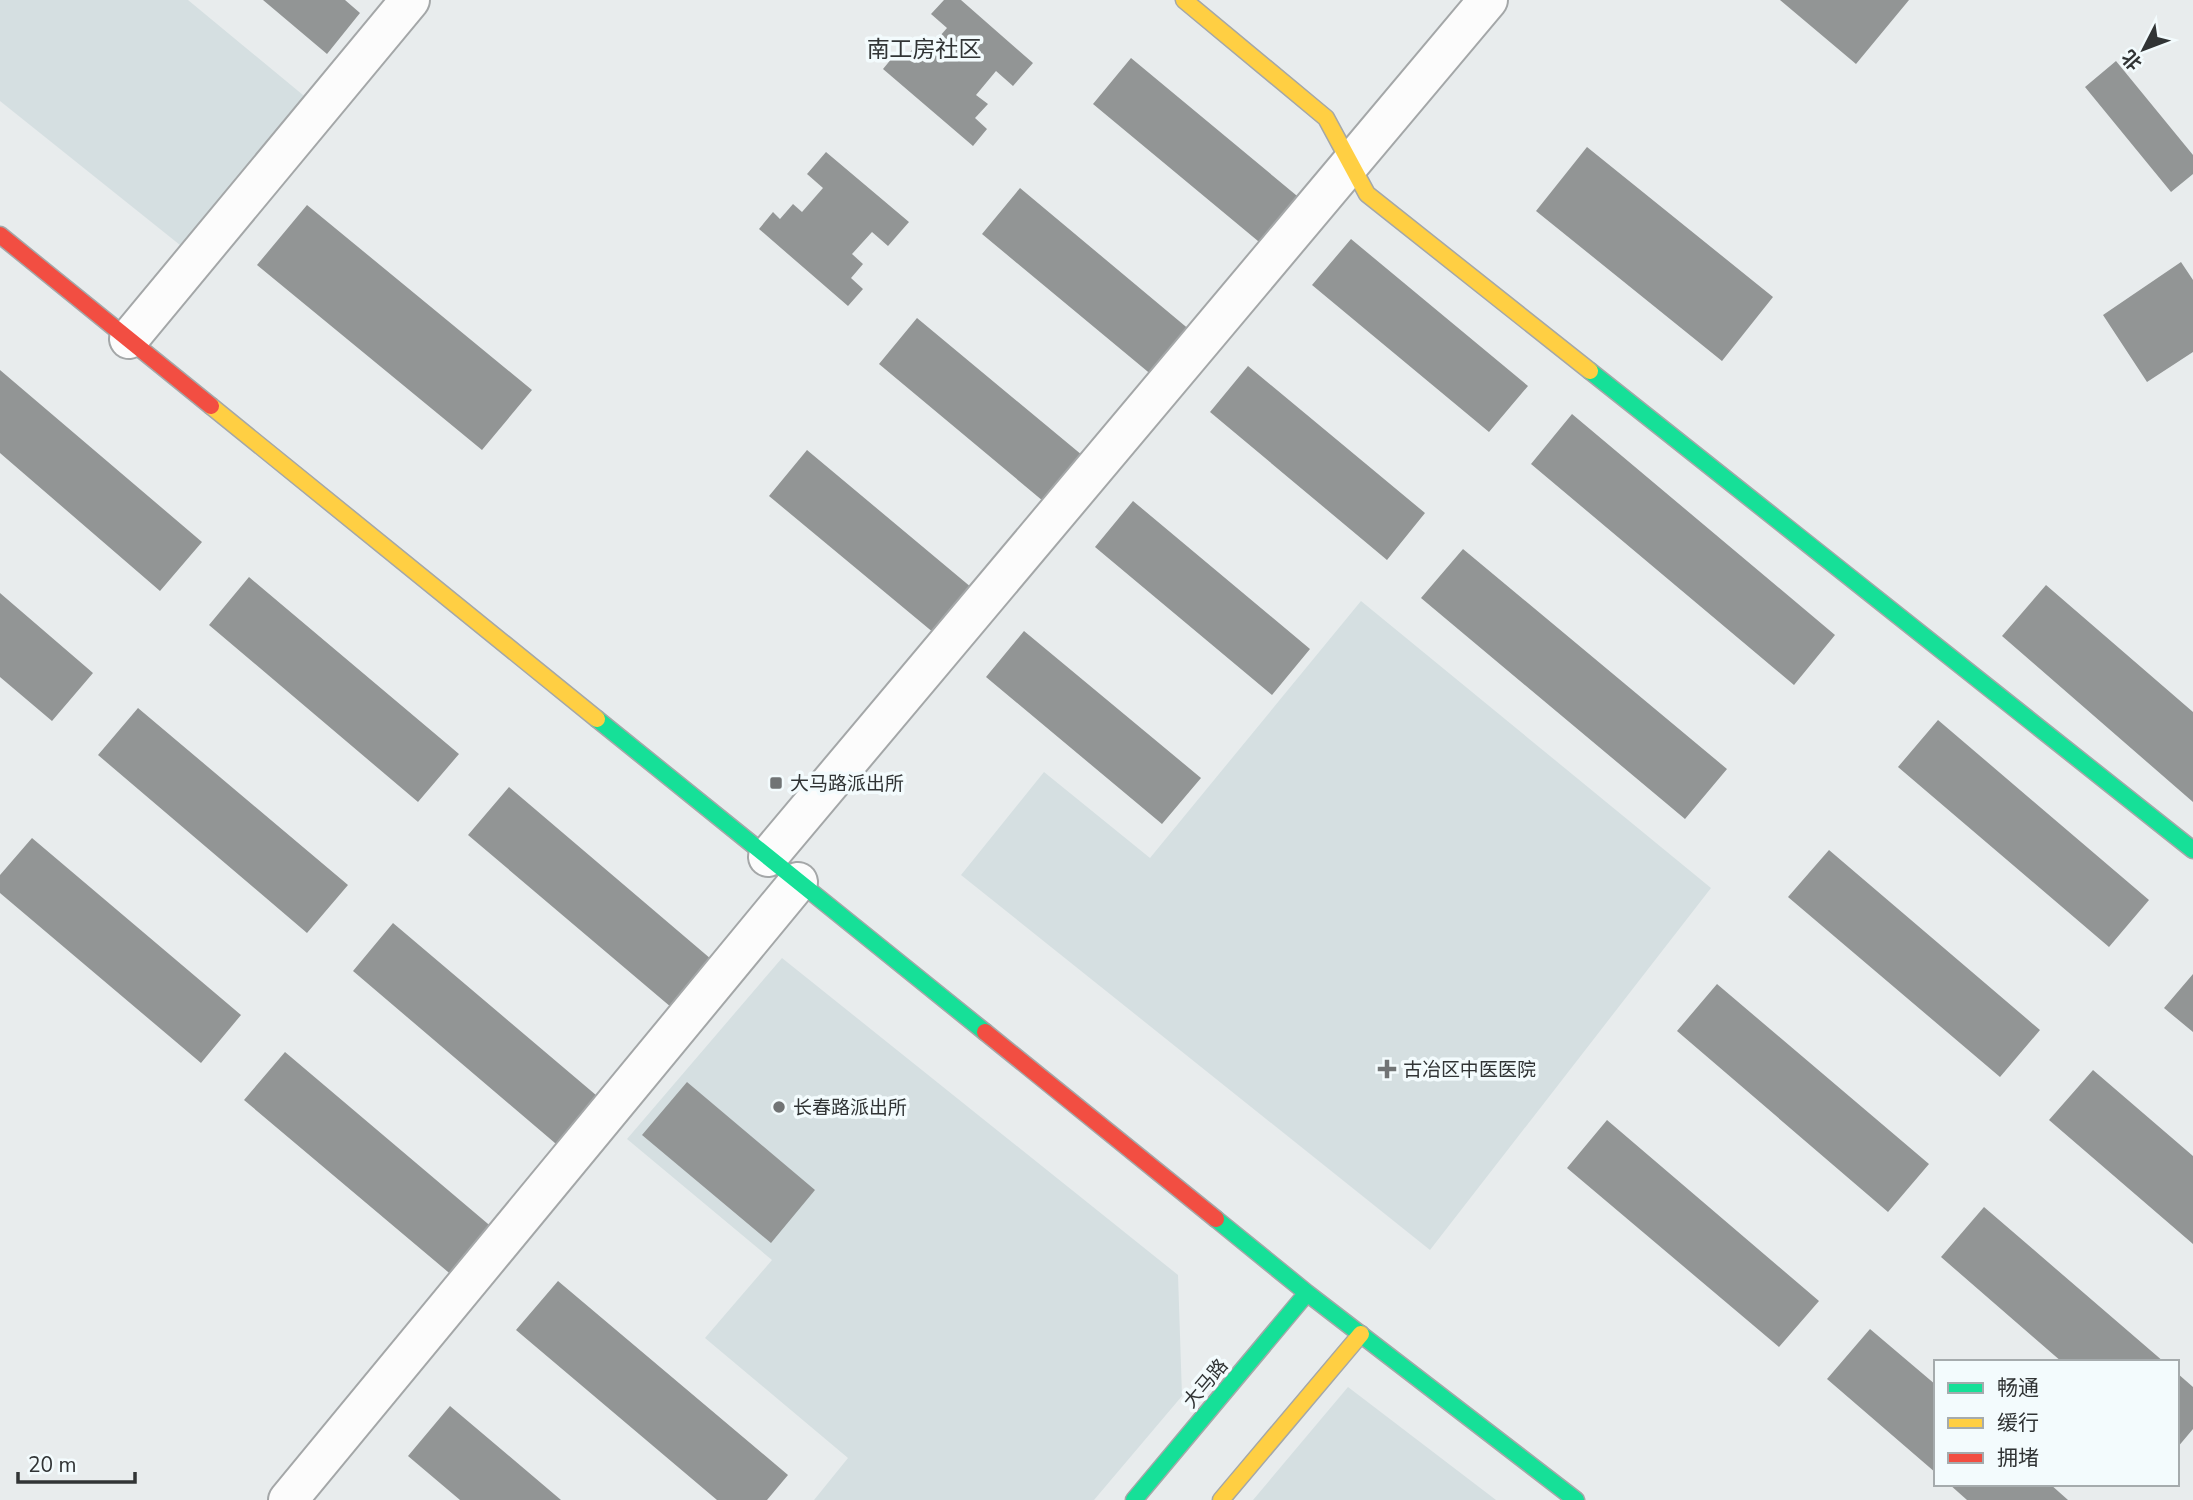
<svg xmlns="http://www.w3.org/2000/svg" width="2193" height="1500" font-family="'Nunito Sans','Noto Sans SC',sans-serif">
  <rect width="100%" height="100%" fill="#e8eced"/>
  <path fill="#d5dfe1" d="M0 0H188L332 119 210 269 0 101Z
    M1361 601 1711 888 1430 1250 961 875 1044 772 1150 858Z
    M782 958 1178 1275 1182 1396 1094 1500H814L848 1458 705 1338 772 1260 627 1139Z
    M1348 1387 1496 1500H1253Z"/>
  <path fill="#929595" d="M263 0H345L360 13 327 54Z
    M944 0H961L1033 63 1013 86 996 71 976 95 988 104 975 118 987 129 973 146 883 69 897 52 905 58 917 44 926 52 947 28 931 14Z
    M1780 0H1909L1856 64Z
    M1131 58 1308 205 1270 251 1093 104Z
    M2116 61 2193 155V174L2171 192 2085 87Z
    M1587 147 1773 297 1722 361 1536 211Z
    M826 152 909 222 888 246 872 232 852 254 863 264 851 278 863 289 848 306 759 229 773 212 780 219 793 204 802 212 823 188 807 174Z
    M1020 188 1197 336 1159 381 982 234Z
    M307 205 532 390 482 450 257 265Z
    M1351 239 1528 386 1489 432 1312 285Z
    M2181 262 2193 280V352L2147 382 2103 315Z
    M917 318 1094 465 1055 511 879 364Z
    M1248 366 1425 513 1387 560 1210 412Z
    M0 370 202 542 160 591 0 453Z
    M1572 414 1835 635 1794 685 1531 464Z
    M807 450 984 598 946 643 769 496Z
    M1133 501 1310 649 1272 695 1095 547Z
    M1463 549 1727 769 1685 819 1421 598Z
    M249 577 459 754 418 802 209 625Z
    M2046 585 2193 712V802L2002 636Z
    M0 593 93 673 52 721 0 677Z
    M1024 631 1201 778 1162 824 986 677Z
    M138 708 348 885 307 933 98 755Z
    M1938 720 2149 900 2109 947 1898 767Z
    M509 787 718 965 678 1013 468 835Z
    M32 838 241 1015 201 1063 0 893V875Z
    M1829 850 2040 1030 2000 1077 1788 897Z
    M393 923 603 1101 562 1149 353 971Z
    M2193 974V1032L2164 1008Z
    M1717 984 1929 1164 1888 1212 1677 1031Z
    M285 1052 494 1229 454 1277 244 1100Z
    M2093 1070 2193 1156V1244L2049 1120Z
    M687 1082 815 1190 771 1243 642 1135Z
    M1607 1120 1819 1301 1779 1347 1567 1168Z
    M1984 1207 2164 1362H2062L1941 1257Z
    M558 1281 788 1475 767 1500H717L516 1330Z
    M1870 1329 1936 1385V1473L1827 1379Z
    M2177 1373 2193 1387V1429L2177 1448Z
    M450 1406 561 1500H460L408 1456Z
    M1949 1484H2050L2068 1500H1967Z"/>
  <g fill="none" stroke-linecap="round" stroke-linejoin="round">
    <defs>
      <path id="street" d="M129 339 410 0
        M768 857 1488 0
        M288 1500 798 882"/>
      <path id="fast" d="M1590 371 2193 850
        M597 719 985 1032
        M1216 1219 1307 1293 1576 1500
        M1134 1500 1307 1293"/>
      <path id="slow" d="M1184 0 1326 118 1367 194 1590 371
        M211 406 597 719
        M1221 1500 1361 1334"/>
      <path id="jam" d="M0 235 211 406
        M985 1032 1216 1219"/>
    </defs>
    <use href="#street" stroke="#a4a7a8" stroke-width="42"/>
    <use href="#fast" stroke="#a4a7a8" stroke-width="19"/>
    <use href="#slow" stroke="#a4a7a8" stroke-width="19"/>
    <use href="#jam" stroke="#a4a7a8" stroke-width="19"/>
    <use href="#street" stroke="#fcfcfc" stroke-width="38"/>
    <use href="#fast" stroke="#16e098" stroke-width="16"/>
    <use href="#slow" stroke="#ffcf43" stroke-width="16"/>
    <use href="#jam" stroke="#f24e42" stroke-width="16"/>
  </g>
  <g fill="#717475" stroke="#f3fbfd" stroke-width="2.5">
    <rect x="769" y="776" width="14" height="14" rx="3.5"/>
    <path d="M1383.5 1058.5h7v7h7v7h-7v7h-7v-7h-7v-7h7z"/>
    <circle cx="779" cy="1107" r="7"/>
  </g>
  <g text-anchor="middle" stroke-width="7" stroke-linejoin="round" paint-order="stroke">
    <g font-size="19" fill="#313435" stroke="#f3fbfd" text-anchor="start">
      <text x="790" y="790">大马路派出所</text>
      <text x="1403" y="1076">古冶区中医医院</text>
      <text x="793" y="1114">长春路派出所</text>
    </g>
    <g font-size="19" fill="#313435" stroke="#f3fbfd">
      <text transform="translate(1205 1383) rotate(-50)" y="7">大马路</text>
    </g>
    <g font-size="23" fill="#313435" stroke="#f3fbfd">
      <text x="924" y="57">南工房社区</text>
    </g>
  </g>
  <rect x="1934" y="1360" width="245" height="126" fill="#f3fbfd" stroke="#a5abad" stroke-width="2"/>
  <rect x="1948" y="1383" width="35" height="10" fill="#16e098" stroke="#a5abad" stroke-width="2"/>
  <text x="1997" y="1395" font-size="21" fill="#313435">畅通</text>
  <rect x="1948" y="1418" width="35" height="10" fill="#ffcf43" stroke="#a5abad" stroke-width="2"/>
  <text x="1997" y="1430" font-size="21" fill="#313435">缓行</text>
  <rect x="1948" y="1453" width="35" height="10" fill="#f24e42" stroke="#a5abad" stroke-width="2"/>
  <text x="1997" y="1465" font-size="21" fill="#313435">拥堵</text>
  <g transform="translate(2144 49) rotate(228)" stroke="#f3fbfd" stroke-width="5" paint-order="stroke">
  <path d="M0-5L12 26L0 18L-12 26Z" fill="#313435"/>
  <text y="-10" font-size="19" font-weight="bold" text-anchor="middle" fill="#313435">北</text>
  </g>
  <path d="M18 1472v10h117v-10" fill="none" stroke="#313435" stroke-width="3.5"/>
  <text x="28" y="1472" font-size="21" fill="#313435" stroke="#f3fbfd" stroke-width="5" paint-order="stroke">20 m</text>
</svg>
